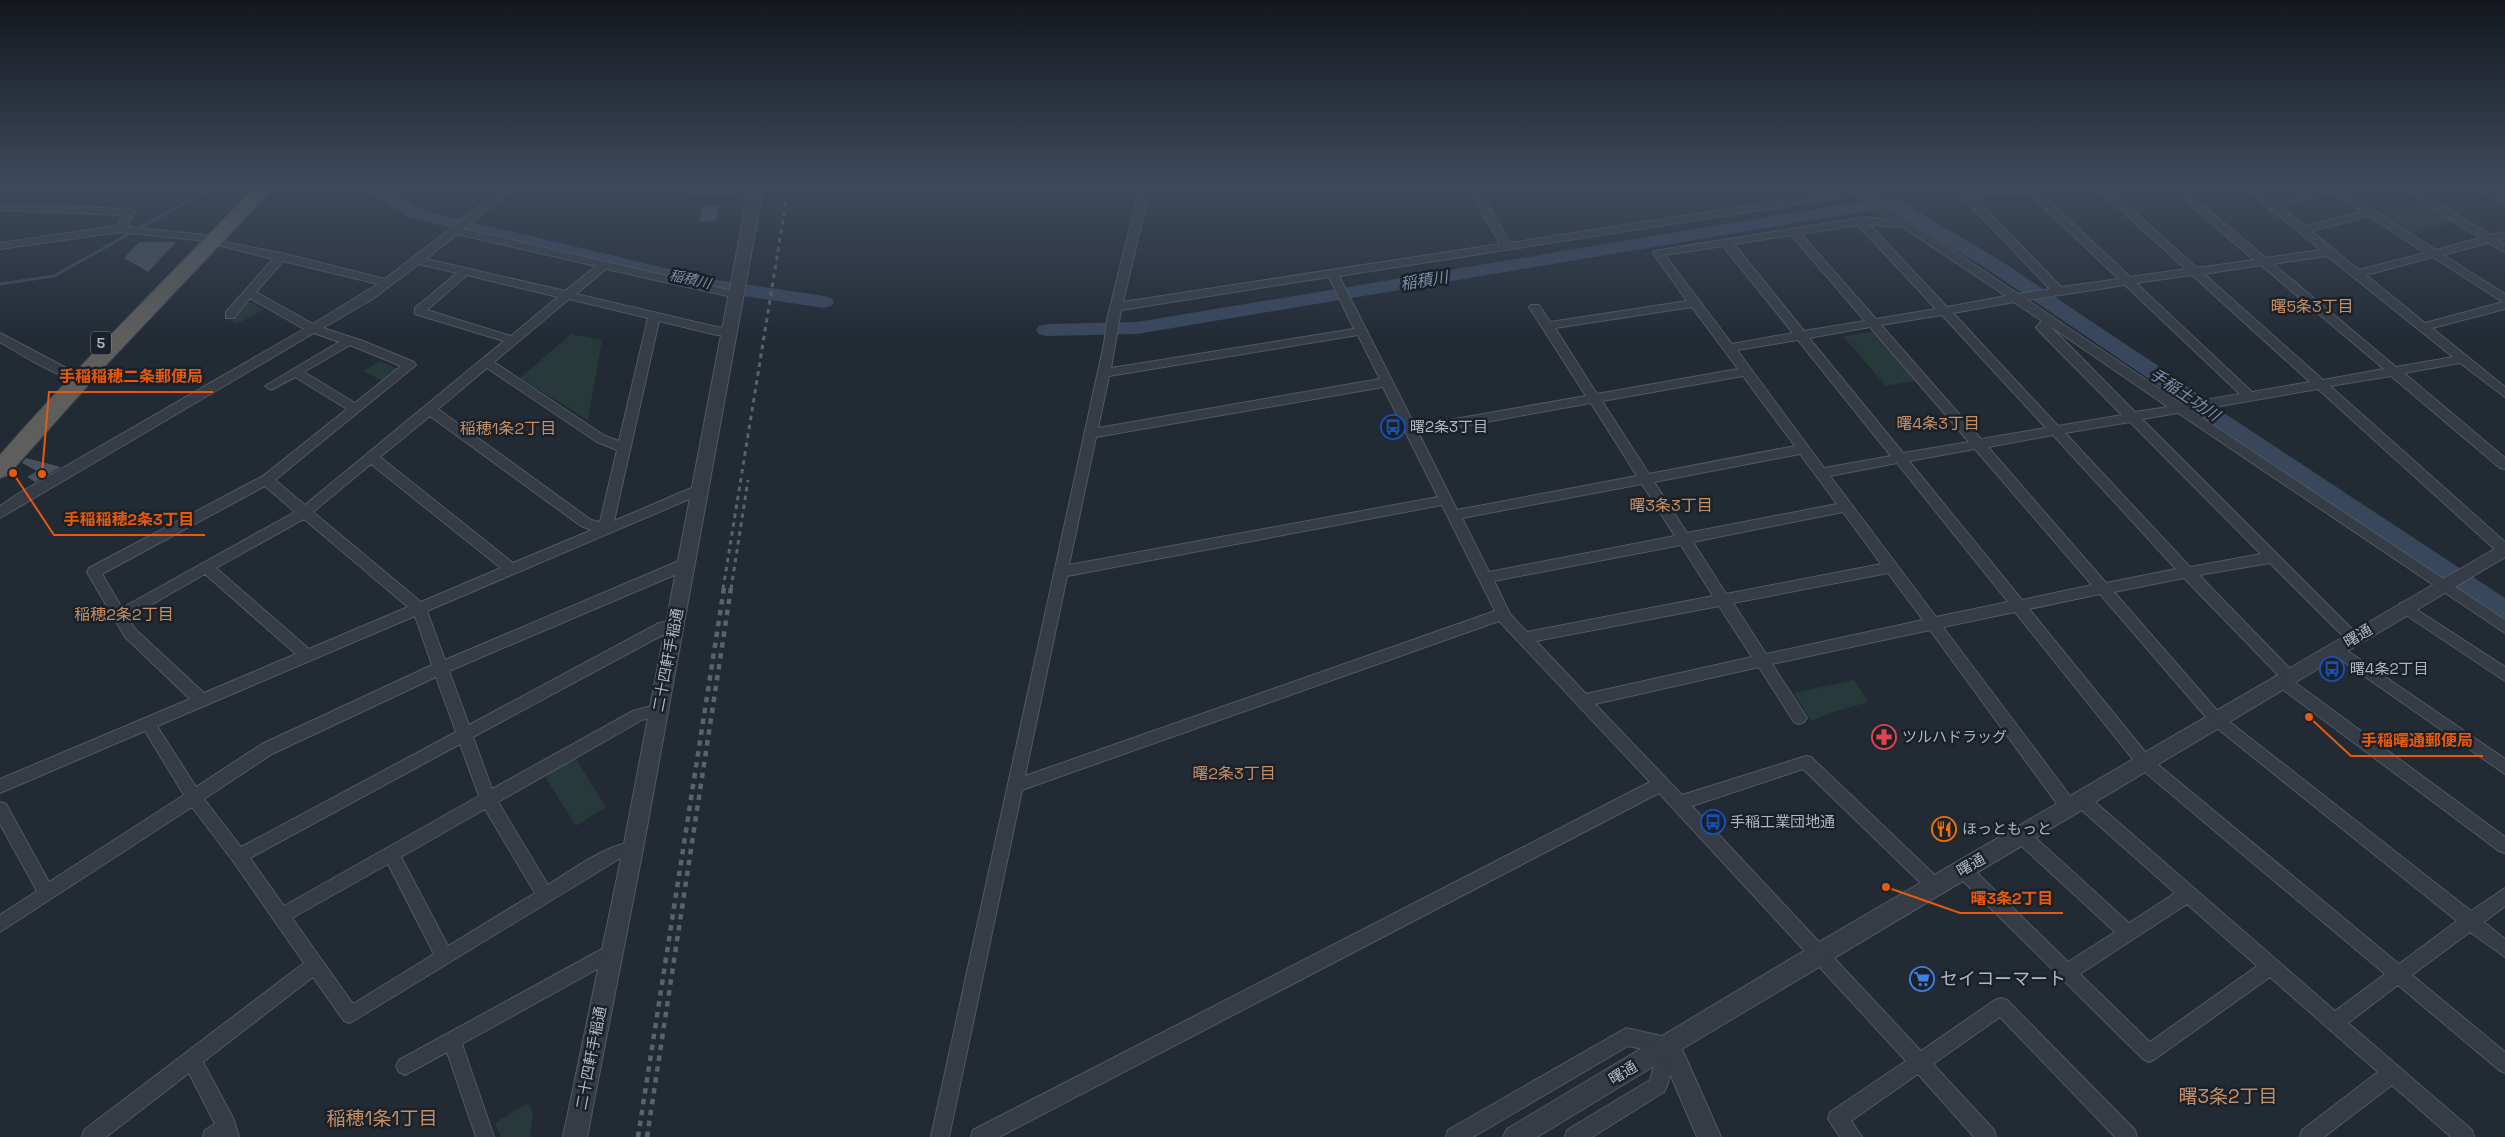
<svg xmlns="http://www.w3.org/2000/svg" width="2505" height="1137" font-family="'Space Grotesk','Noto Sans JP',sans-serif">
  <rect width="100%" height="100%" fill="#222a34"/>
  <path fill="#283939" d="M2423 203 2454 222 2410 234 2380 214Z
    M247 303H252L263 310 237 324 231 321Z
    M1872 332 1879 337 1915 381 1886 386 1843 336Z
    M571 334 602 340 588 420 520 378Z
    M380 361 397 369 382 381 363 371Z
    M1854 680 1868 702 1830 713 1811 721 1794 693Z
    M575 757 606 807 576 826 544 775Z
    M528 1103 533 1114 530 1137H501L495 1123Z"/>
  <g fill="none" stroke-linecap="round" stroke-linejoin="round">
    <path stroke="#39475c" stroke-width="3" d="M1861 183 1889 202
      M0 284 54 276 220 183"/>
    <path fill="#39475c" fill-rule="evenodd" d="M351 183H381L422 210 711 279 824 296 831 298 834 302 831 306 824 308 711 291 416 219 410 218 369 191 354 187Z
      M1889 197 1895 198 1998 259 2166 371 2215 407 2505 598V619L2496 617 2199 417 2152 381 1984 267 1886 208 1137 334 1046 336 1039 334 1036 330 1039 326 1046 324 1137 322Z"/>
  </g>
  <path fill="#48515d" d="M719 206 716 220 699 222 702 207Z
    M139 242H176L148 272 124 258Z
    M26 458 61 467 35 482 27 477 37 471 22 463Z"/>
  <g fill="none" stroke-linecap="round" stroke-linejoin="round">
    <defs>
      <path id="minor" d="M510 183H522L463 229 737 292 743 295 737 298 606 269 576 294 717 327 733 328V334L717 335 659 321 614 521 696 486 701 484 708 489 706 492 427 611 445 660 681 560H691L693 564 691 568 449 671 469 725 659 623 676 619 681 620 683 624 681 628 668 632 473 737 492 789 633 711 659 704 664 706 667 710 664 714 642 720 498 802 548 885C568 873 616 836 639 844L641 849 639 854 619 859 350 1023 344 1021 313 977 203 1062 234 1120 239 1137H203L205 1130 215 1124 189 1073 106 1137H82L84 1130 304 963 233 861 192 807 0 932V915L37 891 0 824V802L6 804 49 882 184 795 145 731 0 793V779L190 699 125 637 87 572 89 568 263 476 347 409 295 377 271 390 265 386 339 342 314 333 0 518V506L21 492 304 329 250 298 234 318H226V312L273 259 210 243V239L281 253 385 279ZM457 234 596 266 565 291 426 259ZM283 261 378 284 313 324 256 292ZM419 264 457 273 415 308V314L504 341 305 505 275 480 416 365 414 362 363 341 323 328 374 298ZM467 275 558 297 511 336 427 310ZM569 299 648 318 619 441 605 436 494 362ZM350 345 401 366 355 403 304 372ZM487 368 597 442 617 450 600 522 591 520 438 409ZM430 416 581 526 592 530 513 563 380 457ZM371 464 501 568 421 602 313 512ZM265 486 295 512 122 608 102 574ZM304 519 408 607 309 649 216 568ZM205 574 296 654 204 693 135 629 128 618ZM415 616 432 665 262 744 196 787 157 726ZM436 677 456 732 241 847 204 799 272 754ZM460 744 479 796 284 906 250 858ZM485 809 535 893 448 946 401 857ZM388 864 434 954 353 1004 292 918Z
        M628 183H665L755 192 760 195 755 198 633 186Z
        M1141 183H1151L1123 302 1500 244 1466 183H1476L1510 243 1849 190 1840 183H1852L2018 294 2050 289 1963 198V194L2039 183H2067L2062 186 2037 190 2130 277 2186 269 2091 183H2102L2197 268 2254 260 2165 183H2176L2266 258 2321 250 2239 183H2250L2273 201 2325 188 2319 183H2331L2436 250 2480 238 2393 183H2405L2491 235 2505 232V238L2498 240 2505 244V252L2488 243 2443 255 2505 294V309L2432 328 2505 387V397L2460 363 2404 373 2505 458V469L2500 468 2391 376 2330 386 2505 542V554L2499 553 2318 389 2192 411 2505 620V633L2178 413 2142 419 2361 638 2359 642H2349L2270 563 2199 575 2294 673 2296 677 2293 681 2505 837V853L2499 851 2277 685 2275 681 2279 676 2184 578 2114 592 2222 716 2471 911 2505 888V906L2484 922 2505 939V957L2470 932 2412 975 2505 1052V1073L2499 1070 2398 985 2348 1023 2472 1130 2474 1137H2451L2392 1085 2324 1137H2300L2302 1130 2378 1072 2270 977 2155 1059 2149 1062 2143 1059 1957 875 1955 870 1957 865 1963 863 1969 865 2068 962 2115 932 2015 840 2013 835 2015 830 2021 828 2027 830 2129 923 2175 893 2076 805 2075 812 2069 814 2063 812 1930 630 1772 664 1807 718 1804 722 1799 724 1794 722 1759 667 1595 704 1682 795 1806 756 1811 757 1941 881 1943 886 1941 891 1935 893 1929 891 1803 769 1692 806 1921 1051 1995 1000 2001 998 2007 1000 2135 1130 2137 1137H2115L2000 1017 1933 1064 1994 1130 1996 1137H1974L1918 1074 1851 1121 1862 1137H1840L1828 1119 1830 1112 1906 1061 1659 793 999 1137H971L973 1130 1650 782 1499 621 1022 790 949 1137H931L1104 344 1107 320ZM2026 191 2119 279 2061 287 1975 198ZM2332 193 2362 212 2305 226 2279 206ZM1857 195 1894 221 1867 217 1654 251 1653 253 1687 301 1550 322 1539 305H1531L1529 307 1586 396 1415 426 1339 276ZM2369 216 2425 253 2359 270 2311 231ZM1869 224 1895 227 1901 226 2006 296 1947 307ZM1858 225 1936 309 1876 319 1801 234ZM1791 235 1865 321 1804 331 1734 244ZM1723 246 1793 333 1732 344 1665 255ZM2327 256 2453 357 2396 367 2273 264ZM2433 257 2501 301 2503 302 2425 323 2366 275ZM2261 265 2384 369 2323 380 2204 274ZM2192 275 2310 382 2252 392 2136 283ZM1329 277 1354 329 1111 368 1121 310ZM2125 285 2240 394 2182 404 2027 300ZM2014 302 2042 321 2036 327 2038 330 2122 415 2058 426 1953 313ZM1692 307 1738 369 1597 394 1555 328ZM1942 315 2046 428 1981 439 1881 325ZM2050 326 2168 407 2135 412ZM1870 327 1969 442 1903 453 1809 338ZM1358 335 1380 379 1098 428 1109 376ZM1798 340 1891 456 1824 468 1737 350ZM1743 376 1795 446 1649 474 1602 401ZM1383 387 1438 497 1069 565 1096 437ZM1591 403 1637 476 1457 510 1419 434ZM2130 422 2261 554 2190 567 2065 433ZM2053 435 2176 569 2106 583 1988 447ZM1975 449 2092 585 2022 600 1909 461ZM1800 454 1837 504 1687 533 1654 482ZM1897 463 2008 602 1936 617 1830 476ZM1642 484 1675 536 1489 572 1462 518ZM1442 505 1495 611 1025 776 1067 576ZM1843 512 1881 564 1726 594 1693 542ZM1681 545 1713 596 1527 632 1510 614 1494 581ZM1888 573 1923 620 1766 654 1733 603ZM2100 594 2212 724 2457 921 2399 964 2150 758 2029 609ZM1719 606 1752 657 1586 694 1536 641ZM2015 612 2140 768 2385 974 2335 1011 2087 795 2081 793 2075 795 2073 800 1943 627ZM2187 904 2257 966 2150 1042 2080 974Z
        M2469 183H2482L2505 197V204Z
        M0 204 130 209 135 212 127 227 205 235 210 238 205 241 120 232 0 249V243L116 226 123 215 0 210Z
        M0 333 72 371H84L90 375C76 392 16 351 0 342Z
        M2405 602 2505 667V681L2400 611 2398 607 2400 603Z
        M2336 643 2505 759V774L2331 653 2329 649 2331 645Z
        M613 943 619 945 622 951 619 957 462 1044 494 1137H476L447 1052 405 1075 399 1072 396 1066 399 1060Z
        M1626 1028 1675 1039 1678 1045 1667 1086 1664 1092 1592 1137H1565L1567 1130 1650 1080 1658 1052 1628 1046 1473 1137H1446L1448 1130Z"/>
      <path id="tertiary" d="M750 183H764L643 849 587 1137H563L623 849Z
        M2505 543V557L1682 1049 1721 1137H1697L1664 1060 1537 1137H1503L1507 1129 1812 946Z"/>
      <path id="trunk" d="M259 183H278L106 365 8 475 0 478V455C82 361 172 273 259 183Z"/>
    </defs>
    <use href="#minor" stroke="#525962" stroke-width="2"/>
    <use href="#tertiary" stroke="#525962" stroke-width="2"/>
    <use href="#trunk" stroke="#3f464f" stroke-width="2"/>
    <use href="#minor" fill="#353c45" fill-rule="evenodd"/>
    <use href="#tertiary" fill="#353c45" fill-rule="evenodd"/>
    <use href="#trunk" fill="#5e5e5c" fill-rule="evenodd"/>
    <path stroke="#59626d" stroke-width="3" stroke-dasharray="4.5 4.5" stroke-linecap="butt" d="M723 589 789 183
      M731 589 748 480"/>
    <path stroke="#59626d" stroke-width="4.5" stroke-dasharray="5.5 5.5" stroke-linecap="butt" d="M638 1137 724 588
      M647 1137 731 588"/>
  </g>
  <linearGradient id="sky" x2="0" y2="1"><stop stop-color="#13171d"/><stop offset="0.54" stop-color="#3e4a5c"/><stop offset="1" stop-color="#3e4a5c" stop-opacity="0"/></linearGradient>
  <rect width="2505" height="342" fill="url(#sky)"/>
  <defs>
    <symbol id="bus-ring" viewBox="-11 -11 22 22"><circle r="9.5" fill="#1a2129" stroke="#1a4fb4" stroke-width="1.5"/><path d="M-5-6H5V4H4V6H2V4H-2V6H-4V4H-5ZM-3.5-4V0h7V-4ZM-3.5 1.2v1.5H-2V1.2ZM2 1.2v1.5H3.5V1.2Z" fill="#1a4fb4"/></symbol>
    <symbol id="pharmacy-ring" viewBox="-11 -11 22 22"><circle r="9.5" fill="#1a2129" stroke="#e0444e" stroke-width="1.5"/><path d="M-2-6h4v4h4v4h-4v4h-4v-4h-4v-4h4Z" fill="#e0444e"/></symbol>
    <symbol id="restaurant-ring" viewBox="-11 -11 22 22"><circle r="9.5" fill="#1a2129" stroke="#e8710a" stroke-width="1.5"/><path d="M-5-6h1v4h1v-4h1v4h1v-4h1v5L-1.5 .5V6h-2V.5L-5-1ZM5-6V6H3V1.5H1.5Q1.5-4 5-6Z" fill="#e8710a"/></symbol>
    <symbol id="supermarket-ring" viewBox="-11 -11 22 22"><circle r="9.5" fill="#1a2129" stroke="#3f7fe0" stroke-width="1.5"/><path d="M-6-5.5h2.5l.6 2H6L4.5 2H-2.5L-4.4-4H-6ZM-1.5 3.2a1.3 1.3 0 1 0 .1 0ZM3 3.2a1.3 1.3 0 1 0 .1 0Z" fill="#3f7fe0"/></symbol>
  </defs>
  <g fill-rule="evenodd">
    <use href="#bus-ring" x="1379" y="413" width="28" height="28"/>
    <use href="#bus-ring" x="2318" y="655" width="28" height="28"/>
    <use href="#pharmacy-ring" x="1870" y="723" width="28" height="28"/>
    <use href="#bus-ring" x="1699" y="808" width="28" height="28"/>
    <use href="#restaurant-ring" x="1930" y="815" width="28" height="28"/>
    <use href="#supermarket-ring" x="1908" y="965" width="28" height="28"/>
  </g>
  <g text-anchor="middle" stroke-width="5" stroke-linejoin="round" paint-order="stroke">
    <g font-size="14" font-style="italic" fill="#7b8ea7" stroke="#1a2129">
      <text transform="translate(690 279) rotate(13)" y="5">稲積川</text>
    </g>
    <rect fill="#1a2129" stroke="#828993" stroke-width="1" x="91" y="331.5" width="20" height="23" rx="4"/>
    <g font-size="14" font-weight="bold" fill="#afb6c1">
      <text x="101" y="348">5</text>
    </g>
    <g font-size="15" fill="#afb6c1" stroke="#1a2129" text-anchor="start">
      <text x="1410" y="432">曙2条3丁目</text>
      <text x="2350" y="674">曙4条2丁目</text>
      <text x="1902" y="742">ツルハドラッグ</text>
      <text x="1730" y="827">手稲工業団地通</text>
      <text x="1962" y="834">ほっともっと</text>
    </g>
    <g font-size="15" fill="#afb6c1" stroke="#1a2129">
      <text transform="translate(2358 636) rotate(-31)" y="5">曙通</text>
      <text transform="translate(668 660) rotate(-79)" y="5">二十四軒手稲通</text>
      <text transform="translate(1971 865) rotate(-30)" y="5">曙通</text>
      <text transform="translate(591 1058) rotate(-79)" y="5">二十四軒手稲通</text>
      <text transform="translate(1623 1073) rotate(-31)" y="5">曙通</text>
    </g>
    <g font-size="16" font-style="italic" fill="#7b8ea7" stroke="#1a2129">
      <text transform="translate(1424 280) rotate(-9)" y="6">稲積川</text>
      <text transform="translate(2185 394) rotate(34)" y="6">手稲土功川</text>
    </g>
    <g font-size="16" fill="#c58f66" stroke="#1a2129">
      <text x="2312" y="312">曙5条3丁目</text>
      <text x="1938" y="429">曙4条3丁目</text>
      <text x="508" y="434">稲穂1条2丁目</text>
      <text x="1671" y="511">曙3条3丁目</text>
      <text x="124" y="620">稲穂2条2丁目</text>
      <text x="1234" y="779">曙2条3丁目</text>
    </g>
    <g font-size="18" fill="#afb6c1" stroke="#1a2129" text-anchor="start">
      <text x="1940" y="985">セイコーマート</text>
    </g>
    <g font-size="19" fill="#c58f66" stroke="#1a2129">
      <text x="2228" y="1103">曙3条2丁目</text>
      <text x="382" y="1125">稲穂1条1丁目</text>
    </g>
  </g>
  <path fill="none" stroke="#e8590c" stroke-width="2" d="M42 474L49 392H213M13 473L54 535H205M2309 717L2351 756H2483M1886 887L1960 913H2063"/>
  <g fill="#e8590c" stroke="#1a2129" stroke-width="2">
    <circle cx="42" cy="474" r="5"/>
    <circle cx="13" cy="473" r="5"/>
    <circle cx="2309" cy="717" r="5"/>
    <circle cx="1886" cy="887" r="5"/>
  </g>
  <g font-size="16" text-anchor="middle" font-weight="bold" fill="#e8590c" stroke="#1a2129" stroke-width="5" stroke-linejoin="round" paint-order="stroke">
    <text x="131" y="382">手稲稲穂二条郵便局</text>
    <text x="129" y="525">手稲稲穂2条3丁目</text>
    <text x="2417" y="746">手稲曙通郵便局</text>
    <text x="2012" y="904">曙3条2丁目</text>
  </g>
</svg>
